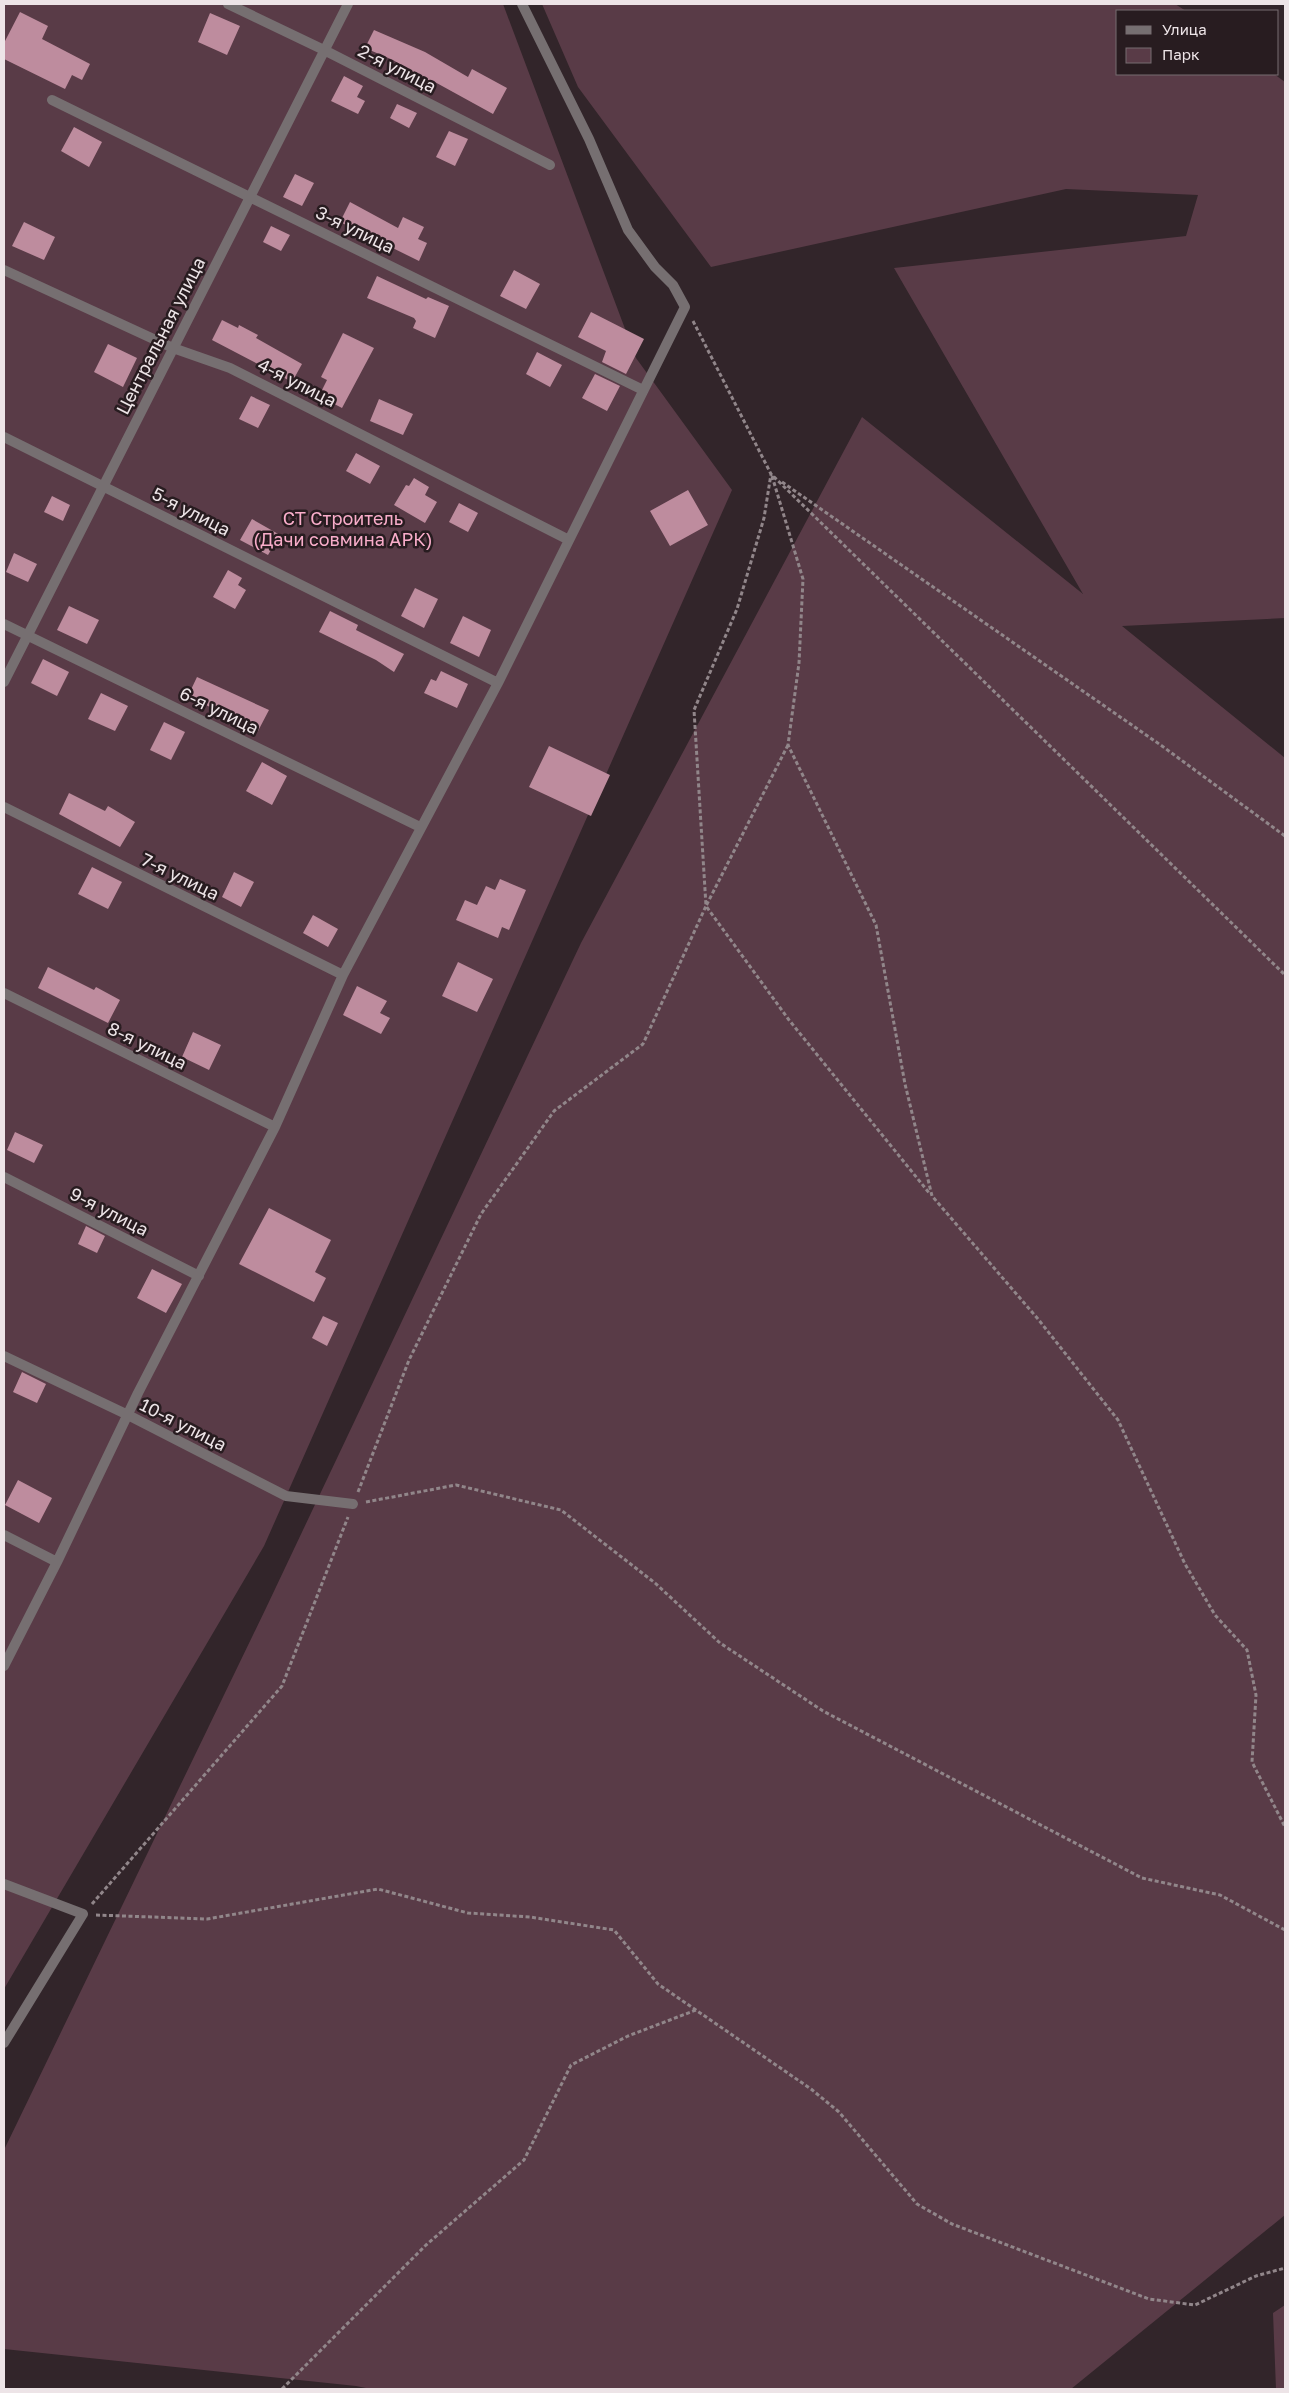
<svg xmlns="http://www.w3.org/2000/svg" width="1289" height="2393" font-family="'Golos Text',sans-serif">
  <rect width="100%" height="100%" fill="#32252a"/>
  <path fill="#593b47" d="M4 4H503L636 358 732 490 264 1546 4 1989Z
    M542 4H1175L1186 11H1118V74H1274L1285 82V618L1122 626 1285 758V2215L1071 2389H371L356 2386 4 2349V2150L267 1606 581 943 862 417 1083 594 894 268 1186 236 1198 195 1066 189 711 267 578 87Z
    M1285 2305V2389H1276L1273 2313Z"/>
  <path fill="#be8c9e" d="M20 12 48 26 42 39 90 64 82 80 72 75 65 89 4 59V43Z
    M210 13 240 26 227 55 198 42Z
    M374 30 425 52 468 77 472 69 507 88 493 114 433 81 432 83 393 60 365 48Z
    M344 76 363 86 357 97 365 101 358 114 331 101Z
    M397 104 417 113 409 128 390 118Z
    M74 127 102 142 89 167 61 151Z
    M449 131 468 139 455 166 436 157Z
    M295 174 314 183 302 206 283 197Z
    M350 202 398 228 403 217 424 227 418 239 427 243 419 261 340 222Z
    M24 222 55 237 44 260 12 246Z
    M271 226 290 235 281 251 263 242Z
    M514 270 540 284 526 309 500 296Z
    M377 276 426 299 428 297 449 306 435 338 413 328 416 321 414 318 367 298Z
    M591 312 644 339 626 374 602 362 606 351 578 337Z
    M222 320 238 328 239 325 258 335 256 338 302 364 292 382 212 340Z
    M343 333 374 348 342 408 319 396 327 380 321 377Z
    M108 344 137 358 123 387 94 372Z
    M537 352 562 365 550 387 526 374Z
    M595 374 620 386 607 411 582 398Z
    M251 396 270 405 258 428 239 419Z
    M379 399 413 414 403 435 370 421Z
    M356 453 380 466 370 484 346 471Z
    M414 478 429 487 425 495 437 502 425 523 394 505 406 485 409 486Z
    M688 490 708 525 670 546 650 511Z
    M52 496 70 505 63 521 44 512Z
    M459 503 478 513 468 532 449 522Z
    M252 519 280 535 268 555 240 540Z
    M14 553 37 564 28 582 6 572Z
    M228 570 242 578 238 585 246 590 235 609 213 597Z
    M415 588 438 599 424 628 401 616Z
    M69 606 99 620 87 644 57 630Z
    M330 611 358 625 356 630 404 654 394 672 376 660 319 632Z
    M463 616 491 630 479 657 450 643Z
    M43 659 69 672 57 696 31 683Z
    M441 671 468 684 457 708 424 693 431 679 436 681Z
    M197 677 269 710 258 731 188 696Z
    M101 693 128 706 115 731 88 719Z
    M164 722 185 732 171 760 150 750Z
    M549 746 610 775 591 816 529 787Z
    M262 762 287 776 272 805 246 791Z
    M69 793 105 811 108 806 135 822 120 847 59 814Z
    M92 867 122 882 108 909 78 894Z
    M234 872 254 882 241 907 222 897Z
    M500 879 526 890 509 930 502 927 498 938 456 920 465 900 477 905 486 886 495 890Z
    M313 915 338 929 328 947 303 933Z
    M458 962 493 979 477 1012 442 996Z
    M48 967 94 990 96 987 120 1000 108 1023 38 988Z
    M357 986 387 1001 380 1013 390 1018 381 1034 343 1015Z
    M193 1032 221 1045 209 1070 182 1057Z
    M15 1132 43 1145 34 1163 7 1150Z
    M269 1208 331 1240 315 1272 326 1278 314 1302 239 1264Z
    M86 1226 105 1236 97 1253 78 1244Z
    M152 1269 182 1284 166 1313 137 1298Z
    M323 1316 338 1323 327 1346 312 1338Z
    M22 1372 46 1384 37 1403 13 1392Z
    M18 1480 52 1498 39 1523 5 1505Z"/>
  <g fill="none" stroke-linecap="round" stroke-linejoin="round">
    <path stroke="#91868a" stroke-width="3" stroke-dasharray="4 2.5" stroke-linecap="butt" d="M693 321 771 474 1285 975
      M772 476 803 579 799 663 788 745 876 925 905 1084 932 1196 1038 1319 1118 1420 1185 1564 1215 1615 1247 1650 1256 1695 1252 1762 1285 1827
      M782 482 1162 746 1285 836
      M788 745 706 906 789 1020 930 1194
      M358 1492 409 1360 481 1214 554 1111 643 1044 706 906 694 710 737 609 764 518 771 474
      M366 1502 456 1485 561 1510 655 1583 720 1643 823 1711 1142 1878 1220 1895 1285 1930
      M92 1904 282 1686 348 1517
      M96 1915 207 1919 378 1889 468 1913 530 1917 614 1930 658 1984 811 2089 839 2112 917 2204 952 2224 1149 2299 1195 2305 1256 2276 1285 2268
      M282 2389 426 2245 524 2160 571 2065 628 2036 696 2010"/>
    <path stroke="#766f71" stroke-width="10" d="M228 4 324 50 550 165
      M52 100 643 390
      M4 270 173 348 230 368 569 540
      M4 437 498 683
      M4 624 420 827
      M4 682 348 4
      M4 807 343 975
      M4 993 275 1127
      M4 1177 199 1276
      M4 1356 128 1415 286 1496 353 1504
      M4 1535 57 1562
      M4 1666 57 1562 138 1393 275 1127 343 975 498 683 685 307 673 285 655 267 628 230 589 139 522 4
      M4 1884 83 1914 4 2043"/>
  </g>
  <g text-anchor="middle" stroke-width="5" stroke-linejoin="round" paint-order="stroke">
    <g font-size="18" fill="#ede4e7" stroke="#281c20">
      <text transform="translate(397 69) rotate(27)" y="6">2-я улица</text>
      <text transform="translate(355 230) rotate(26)" y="6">3-я улица</text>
      <text transform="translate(161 336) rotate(-63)" y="6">Центральная улица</text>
      <text transform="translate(297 383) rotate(27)" y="6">4-я улица</text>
      <text transform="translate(191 512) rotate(27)" y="6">5-я улица</text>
      <text transform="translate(219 711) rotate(26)" y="6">6-я улица</text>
      <text transform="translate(180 877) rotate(26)" y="6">7-я улица</text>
      <text transform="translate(147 1046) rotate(26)" y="6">8-я улица</text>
      <text transform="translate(109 1212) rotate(27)" y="6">9-я улица</text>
      <text transform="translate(183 1425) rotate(27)" y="6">10-я улица</text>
    </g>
    <g font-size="18" fill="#f9adca" stroke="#281c20">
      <text x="343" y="525">СТ Строитель<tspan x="343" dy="21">(Дачи совмина АРК)</tspan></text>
    </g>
  </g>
  <rect width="1289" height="2393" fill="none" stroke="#ede4e7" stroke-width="10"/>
  <rect x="1116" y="10" width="162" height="65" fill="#281c20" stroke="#776c70"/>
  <rect x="1126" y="26" width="25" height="8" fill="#766f71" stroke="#776c70"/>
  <text x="1162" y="35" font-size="15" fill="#ede4e7">Улица</text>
  <rect x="1126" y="48" width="25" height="15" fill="#593b47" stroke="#776c70"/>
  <text x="1162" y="60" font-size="15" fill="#ede4e7">Парк</text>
</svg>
